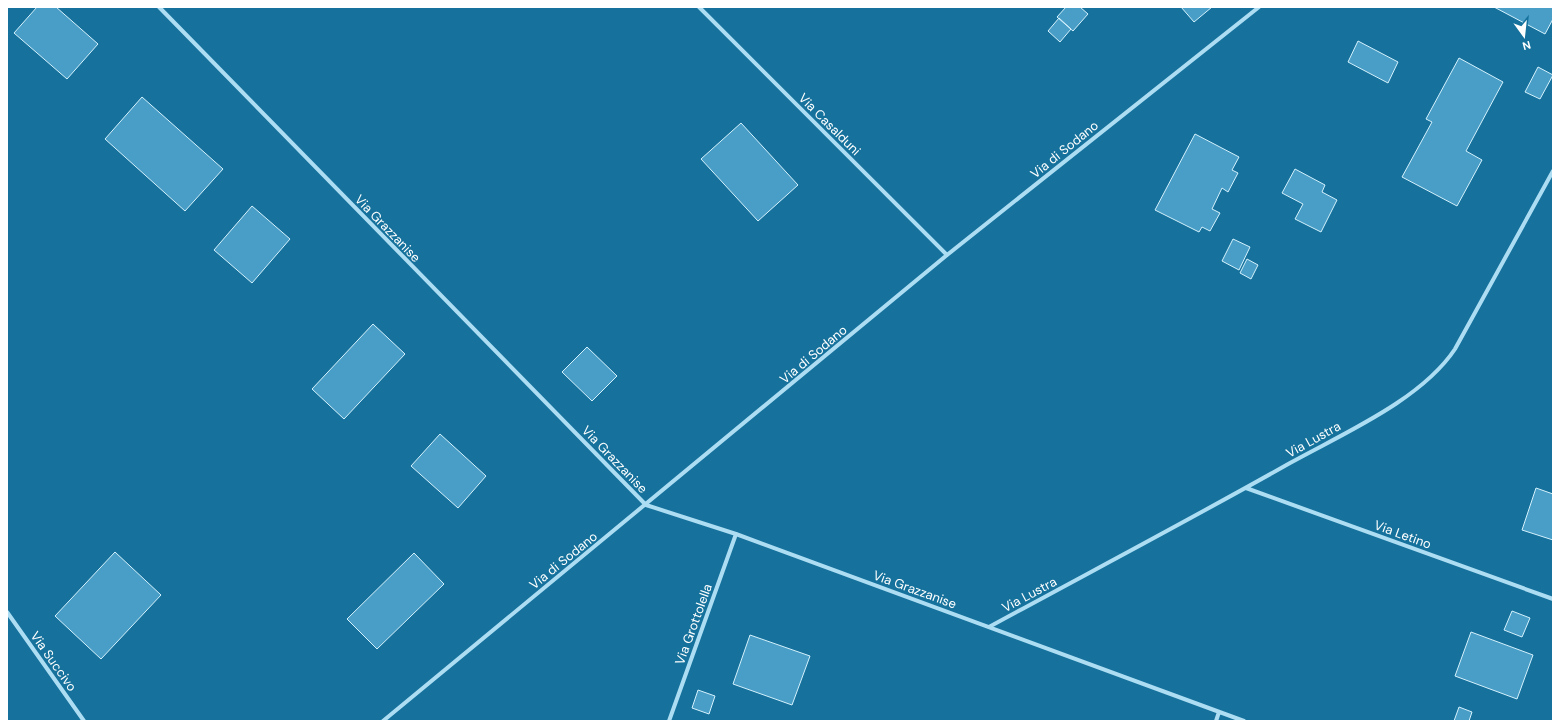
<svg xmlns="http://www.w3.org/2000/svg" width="1560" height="728" font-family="'DM Sans',sans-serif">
  <rect width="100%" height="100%" fill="#16729c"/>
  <path fill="#489ec6" stroke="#d5f1fd" d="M37 7H56L98 44 67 79 14 33Z
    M1066 7H1080L1088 14 1073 31 1057 17Z
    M1181 7H1212L1194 22Z
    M1494 7H1553V19L1545 34Z
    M1059 18 1071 29 1060 42 1048 31Z
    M1358 41 1398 62 1388 83 1348 62Z
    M1459 58 1503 82 1466 151 1482 160 1457 206 1402 177 1432 122 1426 119Z
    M1538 67 1553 75 1540 99 1525 92Z
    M142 97 223 169 185 211 105 139Z
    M741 123 798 185 758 221 701 159Z
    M1195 134 1239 157 1232 170 1238 173 1228 192 1222 188 1212 209 1220 213 1210 231 1202 227 1199 232 1155 210Z
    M1295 169 1325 185 1322 192 1337 200 1321 232 1295 219 1303 204 1282 193Z
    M252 206 290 239 252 283 214 250Z
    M1233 239 1250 247 1239 270 1222 261Z
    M1247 259 1258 265 1251 279 1240 273Z
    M373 324 405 354 344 419 312 389Z
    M587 347 617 376 592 401 562 372Z
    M440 434 486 476 458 508 411 466Z
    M1536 488 1553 494V540L1522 530Z
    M115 552 161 595 101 659 55 616Z
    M414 553 444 584 377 649 347 619Z
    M1512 611 1530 618 1522 637 1504 630Z
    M1471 632 1533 655 1517 699 1455 676Z
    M750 635 810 656 792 705 733 684Z
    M698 690 715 696 709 714 692 708Z
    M1459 707 1472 712 1469 721H1454Z"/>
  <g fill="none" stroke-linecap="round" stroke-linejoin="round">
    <path stroke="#adddf3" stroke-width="4" d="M159 7 646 505 736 534 1244 721
      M699 7 947 255
      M1246 488 1553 599
      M7 612 84 721
      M989 627C1090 572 1191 519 1290 463 1344 433 1421 400 1455 349L1553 171
      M383 721 947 255 1259 7
      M669 721 736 534
      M1216 721 1219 712"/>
  </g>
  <g text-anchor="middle" stroke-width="3" stroke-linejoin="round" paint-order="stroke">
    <g font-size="13" fill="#fff" stroke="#16729c">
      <text transform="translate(830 124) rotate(45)" y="5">Via Casalduni</text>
      <text transform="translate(1064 149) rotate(-39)" y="5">Via di Sodano</text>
      <text transform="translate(388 228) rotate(46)" y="5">Via Grazzanise</text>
      <text transform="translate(813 354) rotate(-40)" y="5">Via di Sodano</text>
      <text transform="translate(1313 439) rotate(-29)" y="5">Via Lustra</text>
      <text transform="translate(615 459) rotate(46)" y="5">Via Grazzanise</text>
      <text transform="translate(1403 534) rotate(20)" y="5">Via Letino</text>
      <text transform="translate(563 560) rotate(-39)" y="5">Via di Sodano</text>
      <text transform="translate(915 589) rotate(20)" y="5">Via Grazzanise</text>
      <text transform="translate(1029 594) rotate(-28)" y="5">Via Lustra</text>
      <text transform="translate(693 624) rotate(-70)" y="5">Via Grottolella</text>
      <text transform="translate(54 661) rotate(55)" y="5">Via Succivo</text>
    </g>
  </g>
  <rect width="1560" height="728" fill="none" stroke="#ffffff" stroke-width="16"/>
  <g transform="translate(1524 36) rotate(165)" stroke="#16729c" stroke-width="3" paint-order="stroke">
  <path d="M0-3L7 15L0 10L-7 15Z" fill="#ffffff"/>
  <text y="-6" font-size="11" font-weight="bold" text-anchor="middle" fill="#ffffff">N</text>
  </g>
</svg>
